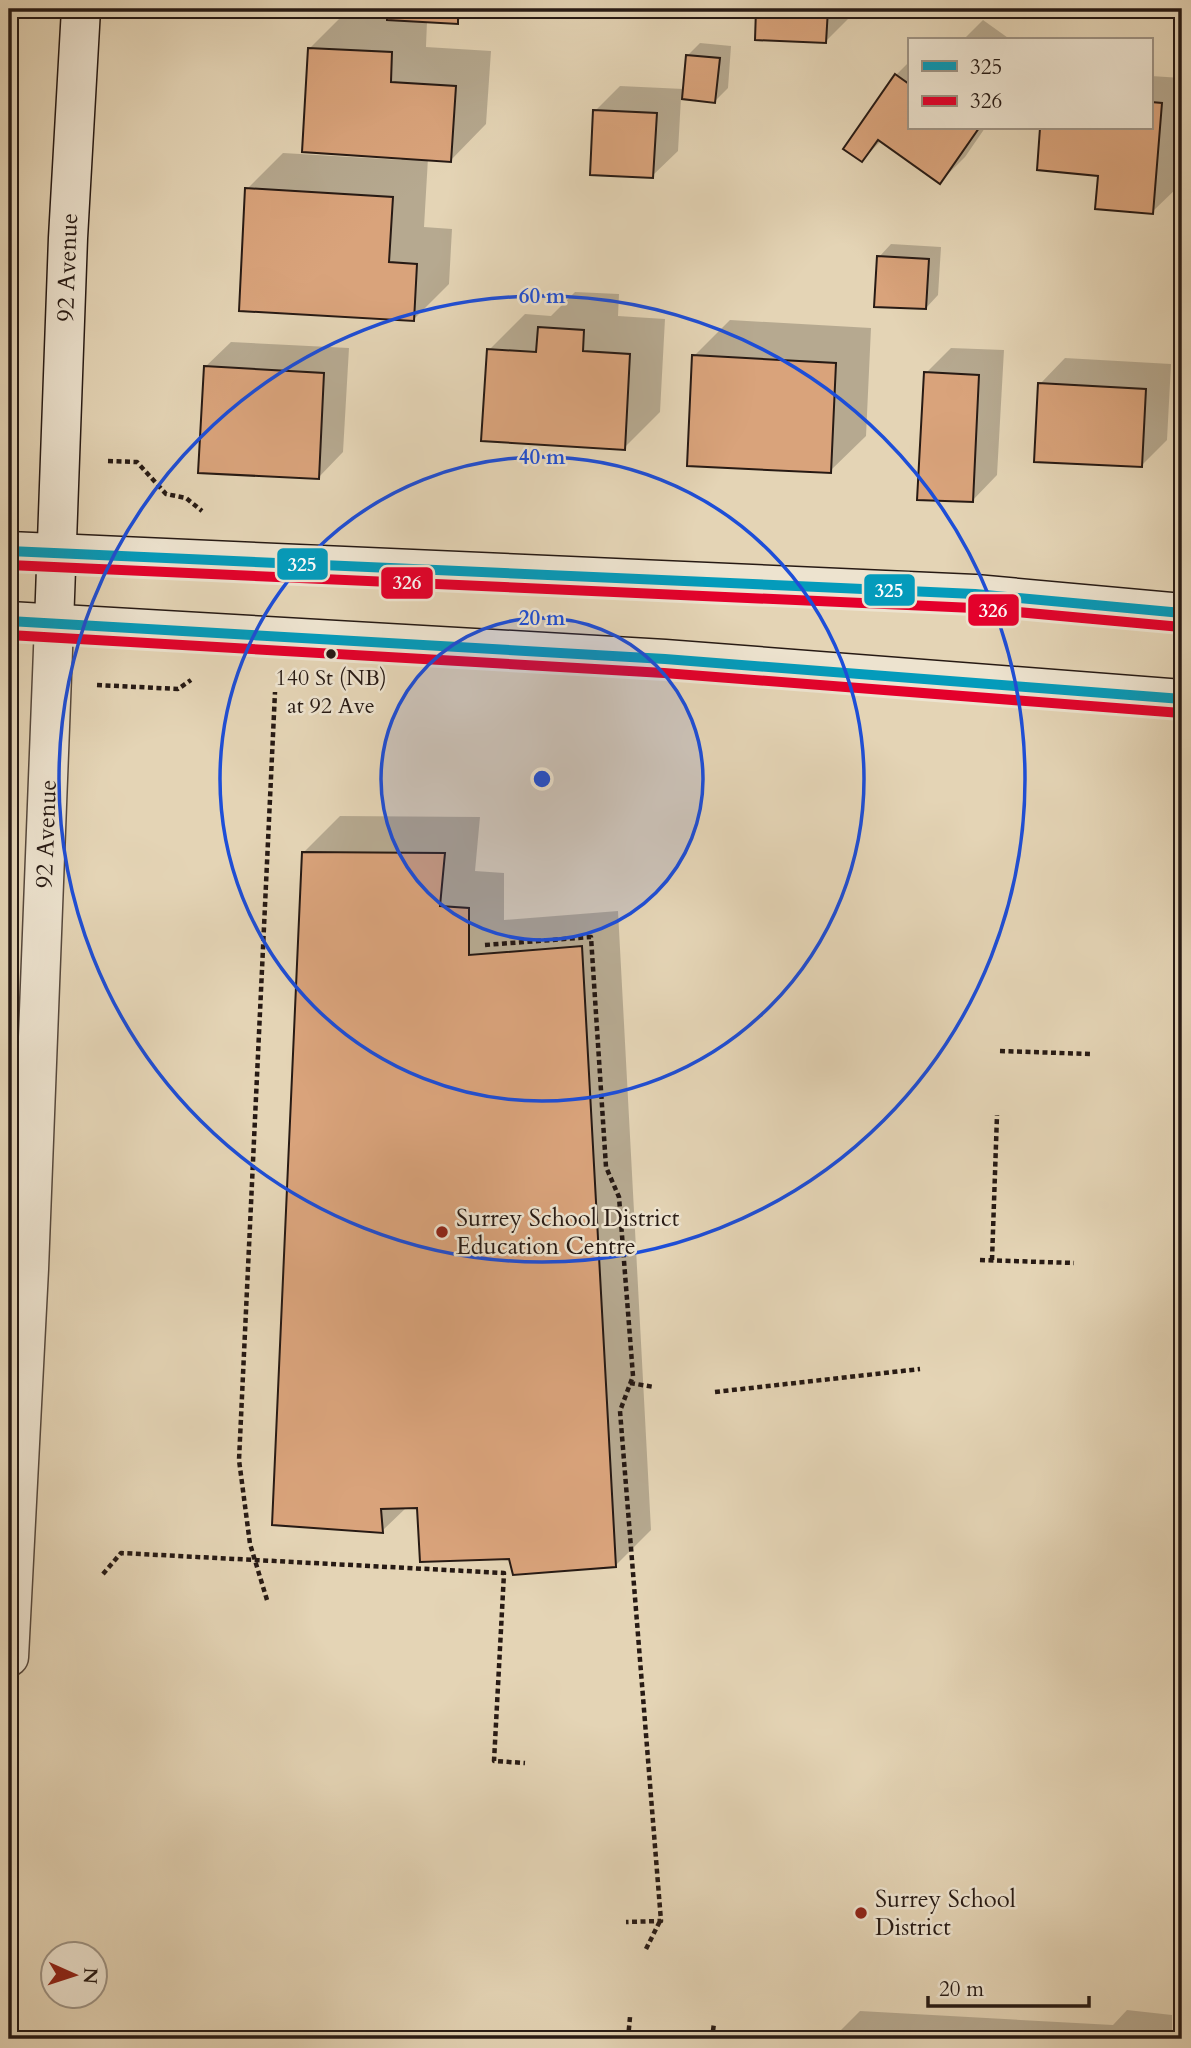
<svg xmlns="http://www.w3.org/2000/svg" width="1191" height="2048" font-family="Cardo,serif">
  <rect width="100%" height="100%" fill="#e4d4b5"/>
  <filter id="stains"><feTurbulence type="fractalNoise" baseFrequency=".00286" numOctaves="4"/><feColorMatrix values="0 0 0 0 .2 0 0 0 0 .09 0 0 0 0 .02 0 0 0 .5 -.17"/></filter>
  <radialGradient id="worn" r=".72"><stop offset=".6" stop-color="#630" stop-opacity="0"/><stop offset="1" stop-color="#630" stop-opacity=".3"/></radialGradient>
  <path fill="#0003" d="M389 9H470L457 22 427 21 426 47 491 51 486 124 451 160 428 158 424 227 452 229 449 284 413 320 247 189 283 153 402 160 310 48 346 12 389 15Z
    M758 9H851V16L826 41 756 38Z
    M983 20 1011 40H963Z
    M700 43 731 46 728 88 715 101 681 98 678 151 652 176 595 111 620 86 684 89 687 56Z
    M909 62V128H985L965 157 940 182 881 141 862 160 896 75Z
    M1151 76 1182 78 1178 187 1152 212 1099 174 1039 169 1042 128H1151Z
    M891 244 941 247 938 295 926 308 879 257Z
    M575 292 619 294 618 316 665 319 660 412 624 448 489 350 525 314 551 316Z
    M730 320 871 328 866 436 830 471 694 356Z
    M231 342 349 348 343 452 318 478 205 367Z
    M951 348 1004 350 997 475 972 501 926 373Z
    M1065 358 1171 364 1167 440 1142 465 1040 384Z
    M340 816 480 817 475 871 504 873V920L618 911 651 1530 616 1565 510 1557 419 1507H407L382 1531 304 852Z
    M1127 2010 1172 2015V2039H832L860 2011 1113 2025Z"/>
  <path fill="#d9a37b" stroke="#271a14" stroke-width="2" d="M387 9H458V24L387 20Z
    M756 9H828L826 43 755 40Z
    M308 48 392 52 391 82 456 86 451 162 302 152Z
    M686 55 720 58 715 103 682 99Z
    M895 74 909 84V128H979L940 184 878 140 862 162 843 149Z
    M1151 102 1162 103 1153 214 1095 209 1098 176 1037 170 1040 128H1151Z
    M593 110 657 113 653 178 590 175Z
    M245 188 393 197 389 262 417 264 414 321 239 311Z
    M877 256 929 259 926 309 874 307Z
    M538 327 584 330 583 351 630 354 625 450 481 441 487 349 536 352Z
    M692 355 836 363 831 473 687 466Z
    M204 366 324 373 319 479 198 473Z
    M924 372 979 375 973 502 917 500Z
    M1038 383 1146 389 1142 467 1034 462Z
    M302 852 445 853 440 906 469 908V955L582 946 616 1567 513 1575 509 1559 420 1562 417 1508 381 1509 383 1533 272 1525Z"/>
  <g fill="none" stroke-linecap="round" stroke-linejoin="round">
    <defs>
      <g id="minor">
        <path id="s1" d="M9 1657 29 1269 54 624"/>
      </g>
      <g id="secondary">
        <path d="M9 551 975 594 1182 613"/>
        <path d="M9 621 665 659 1182 699"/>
        <path id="s2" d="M54 624 68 238 81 9"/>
      </g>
    </defs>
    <use href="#minor" stroke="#56483c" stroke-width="41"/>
    <use href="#secondary" stroke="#271a14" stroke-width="41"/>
    <path stroke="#271a14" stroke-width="4.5" stroke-dasharray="5 3.5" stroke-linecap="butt" d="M108 461 137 462 166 494 186 498 202 511
      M97 685 178 689 191 680
      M485 945 591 937 606 1167 619 1197 633 1376 620 1411 661 1921 626 1922
      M1000 1051 1091 1054
      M980 1260 1074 1263
      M992 1260 997 1115
      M630 1383 654 1387
      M715 1392 920 1369
      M103 1574 121 1553 504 1573 494 1761 525 1763
      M267 1600 250 1544 239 1460 275 692
      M646 1949 660 1921
      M628 2039 630 2017
      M712 2039 714 2023"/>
    <use href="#minor" stroke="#ede3cf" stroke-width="38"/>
    <use href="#secondary" stroke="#ede3cf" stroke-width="38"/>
    <defs>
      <path id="bus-1" d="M9 551 975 594 1182 613
        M9 621 665 659 1182 699"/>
      <path id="bus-2" d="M9 565 974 608 1181 627
        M9 635 664 673 1181 713"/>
    </defs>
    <use href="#bus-1" stroke="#ede3cf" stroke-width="16"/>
    <use href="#bus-2" stroke="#ede3cf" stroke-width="16"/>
    <use href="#bus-1" stroke="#049bbb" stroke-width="10"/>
    <use href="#bus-2" stroke="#e4002b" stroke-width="10"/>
  </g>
  <circle cx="542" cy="779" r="161" fill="#1d4ed8" fill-opacity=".12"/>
  <g fill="none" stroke="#1d4ed8" stroke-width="3.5">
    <circle cx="542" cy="779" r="161"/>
    <circle cx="542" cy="779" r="322"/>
    <circle cx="542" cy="779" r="483"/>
  </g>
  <circle fill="#271a14" stroke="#ede3cf" stroke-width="2.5" cx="331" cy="654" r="6"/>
  <g fill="#8f2418" stroke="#ede3cf" stroke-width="2.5">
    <circle cx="442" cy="1232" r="7"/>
    <circle cx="861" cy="1913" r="7"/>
  </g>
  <g text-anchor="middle" stroke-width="5" stroke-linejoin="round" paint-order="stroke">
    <g font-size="22" fill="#271a14" stroke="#ede3cf">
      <text x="331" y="685">140 St (NB)<tspan x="331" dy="28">at 92 Ave</tspan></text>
    </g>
    <g font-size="24" fill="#271a14" stroke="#ede3cf">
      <text dy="8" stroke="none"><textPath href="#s2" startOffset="357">92 Avenue</textPath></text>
      <text dy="8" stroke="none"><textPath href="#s1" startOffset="824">92 Avenue</textPath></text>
    </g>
    <g font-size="24" fill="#271a14" stroke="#ede3cf" text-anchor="start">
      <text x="456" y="1226">Surrey School District<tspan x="456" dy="28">Education Centre</tspan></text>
      <text x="875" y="1907">Surrey School<tspan x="875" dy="28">District</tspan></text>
    </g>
  </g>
  <circle cx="542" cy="779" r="10" fill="#1d4ed8" stroke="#ede3cf" stroke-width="3.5"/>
  <g font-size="21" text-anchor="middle" font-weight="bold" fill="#1d4ed8" stroke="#ede3cf" stroke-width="5" stroke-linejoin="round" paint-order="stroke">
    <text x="542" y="303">60 m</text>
    <text x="542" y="464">40 m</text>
    <text x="542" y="625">20 m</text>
  </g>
  <g stroke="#ede3cf" stroke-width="2.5">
    <rect x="276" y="547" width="53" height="34" rx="7" fill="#049bbb"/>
    <rect x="380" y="566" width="54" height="34" rx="7" fill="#e4002b"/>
    <rect x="863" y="573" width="53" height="34" rx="7" fill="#049bbb"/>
    <rect x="967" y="593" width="53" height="34" rx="7" fill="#e4002b"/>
  </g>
  <g font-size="19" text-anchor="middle" font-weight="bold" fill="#fff">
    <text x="302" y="571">325</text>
    <text x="407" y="589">326</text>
    <text x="889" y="597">325</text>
    <text x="993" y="617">326</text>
  </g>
  <rect width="1191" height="2048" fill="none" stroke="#e4d4b5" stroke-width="35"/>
  <rect x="10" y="10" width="1170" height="2027" fill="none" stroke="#271a14" stroke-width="3.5"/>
  <rect x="18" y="18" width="1156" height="2013" fill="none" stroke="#271a14" stroke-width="2"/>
  <rect x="908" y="38" width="245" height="91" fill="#ede3cf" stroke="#9e9384" stroke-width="2"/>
  <rect x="922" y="61" width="35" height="10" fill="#049bbb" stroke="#9e9384" stroke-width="2"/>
  <text x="970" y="74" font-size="21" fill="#271a14">325</text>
  <rect x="922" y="96" width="35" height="10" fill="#e4002b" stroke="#9e9384" stroke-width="2"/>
  <text x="970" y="108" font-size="21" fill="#271a14">326</text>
  <g transform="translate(74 1975) rotate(93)"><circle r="33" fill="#ede3cf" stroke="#9e9384" stroke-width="2"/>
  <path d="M0-5L12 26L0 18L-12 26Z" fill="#8f2418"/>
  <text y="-10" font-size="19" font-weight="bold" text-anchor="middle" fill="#271a14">N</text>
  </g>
  <path d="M928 1996v10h161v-10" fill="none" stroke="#271a14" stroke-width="3.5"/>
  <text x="939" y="1996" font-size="21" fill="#271a14" stroke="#ede3cf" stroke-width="5" paint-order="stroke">20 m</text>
  <rect width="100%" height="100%" filter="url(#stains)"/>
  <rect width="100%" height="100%" fill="url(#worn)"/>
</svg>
